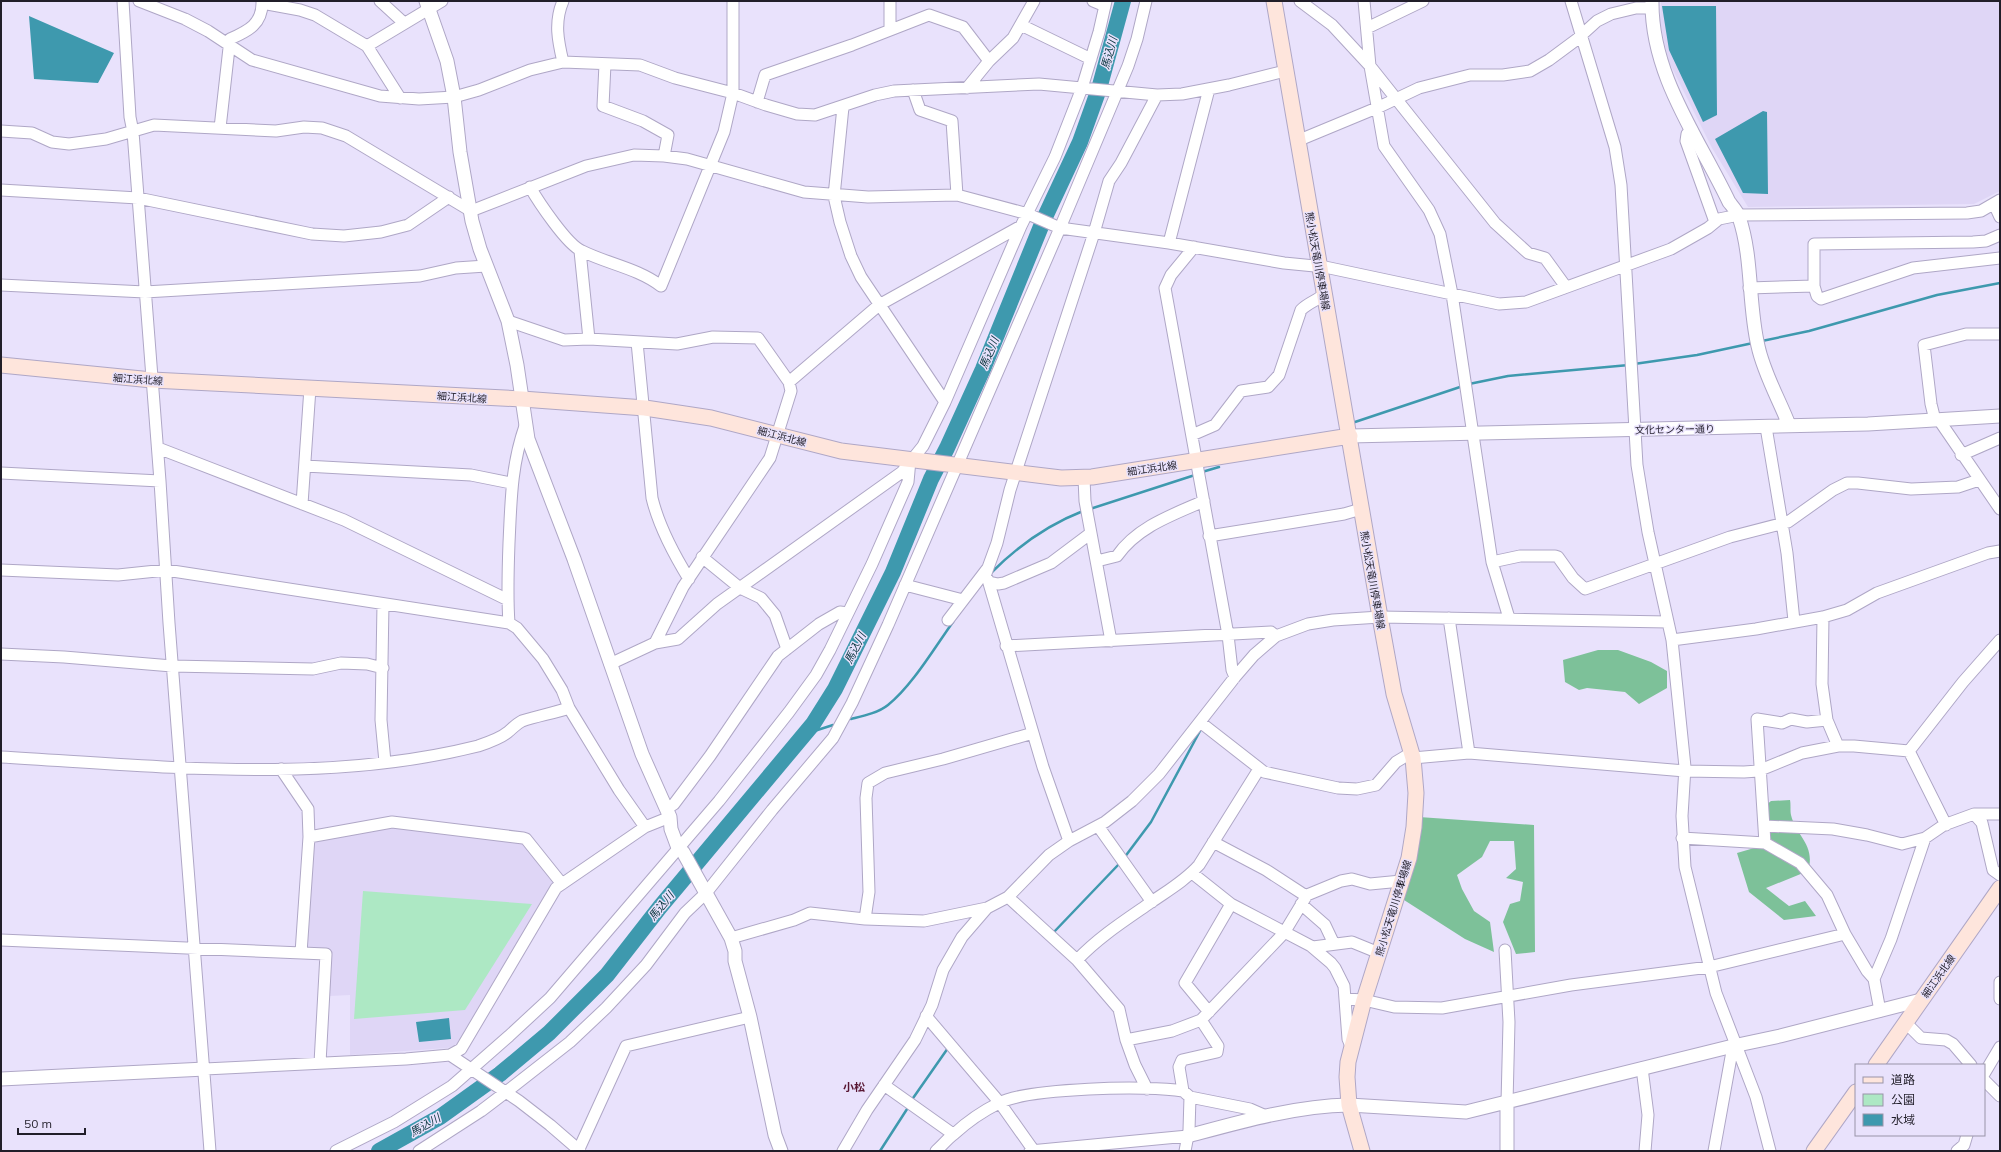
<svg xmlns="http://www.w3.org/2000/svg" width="2001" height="1152" font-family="Mulish,'Noto Sans JP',sans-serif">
  <rect width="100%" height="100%" fill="#e9e2fc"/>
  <path fill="#dfd6f6" d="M1661 1H2000V191L1974 204 1748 207 1712 148 1668 60 1660 21Z
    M391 826 523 844 553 883 457 1045 447 1048 350 1055V995L329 996 331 958 305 954 313 843Z"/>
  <path fill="#ade8c4" d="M363 891 532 904 465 1010 354 1019Z"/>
  <path fill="#7dc199" d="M1598 650H1618L1651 662 1667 671V688L1639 704 1625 692 1587 688 1579 690 1565 682 1563 660Z
    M1790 800C1791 804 1790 811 1791 815 1796 836 1816 845 1808 871L1766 888 1789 906 1805 901 1816 916 1784 920 1749 892 1737 853 1768 844 1765 806 1771 801Z
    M1419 817 1534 825 1535 952 1516 954 1503 922 1510 904 1520 901 1523 882 1506 878 1516 869 1514 841H1490L1482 857 1457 875 1462 889 1474 911 1490 922 1494 952 1465 939 1404 900Z"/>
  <path fill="#3e99ae" d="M1662 6H1716L1717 115 1703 122 1669 50Z
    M29 16 114 53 98 83 34 79Z
    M1763 111 1767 112 1768 194 1743 193 1715 139Z
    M449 1018 451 1039 419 1042 416 1022Z"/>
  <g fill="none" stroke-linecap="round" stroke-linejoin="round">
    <path stroke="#3e99ae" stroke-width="2.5" d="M1762 341 1809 331 1937 295 2000 283
      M1634 364 1697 355 1753 343
      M1469 384 1508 376 1629 365
      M1355 422 1463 386
      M1202 472 1219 467
      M1090 509 1195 475
      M992 572C1019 545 1047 525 1083 511
      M851 719C863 716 878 713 888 705 912 686 935 647 953 622
      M805 734 833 725
      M1124 858 1151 822 1201 729
      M1053 933 1119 864
      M911 1101 948 1048
      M880 1151 909 1106"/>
    <path stroke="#3e99ae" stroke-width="16" d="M379 1151 440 1117 500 1074 549 1033 607 975 660 907 813 724 835 689 893 572 931 479 947 448 983 369 1044 219 1080 142 1099 89 1123 1"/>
    <defs>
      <path id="minor" d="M123 1 130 117 133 132 160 481 169 623 210 1151
        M139 1 185 19 208 31 252 60 380 96 419 99 454 97 479 90 530 70 563 62 640 65 675 78 733 93 766 105 797 114 815 115 875 95 894 91 1039 84 1157 95 1182 94 1229 85 1285 71
        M380 1 404 23
        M563 1C554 22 558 41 563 62
        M890 1V29
        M1093 1 1105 6
        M1300 1 1332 25 1370 66 1495 223 1528 253 1545 258 1566 287
        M1364 1 1370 66 1384 146 1429 210 1440 234 1452 294 1492 562 1509 618
        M1571 1 1615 147 1621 185 1637 465 1648 532 1672 640 1685 767 1682 816 1685 867 1716 993 1756 1097 1770 1151
        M262 3 300 10 315 15 367 46 400 98
        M1021 25 1091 59
        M1367 28 1423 1
        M367 46 442 1
        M605 64 603 106 643 121 668 135 664 156
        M967 88 989 61 1013 38 1034 1
        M913 90 920 110 952 121 957 195
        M757 102 765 75 852 45 929 15 963 27 989 61
        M843 107 834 196 840 222 851 256 861 277 945 402
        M220 128 230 39C248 31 263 24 262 1
        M1692 130 1687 134 1686 141 1715 222
        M1 131 32 133 52 142 69 144 106 139 154 125 276 131 304 127 322 128 346 136 471 211 586 166 634 155 664 156 687 159 804 192 868 197 957 195 1028 214 1060 228 1169 243 1284 263 1325 267 1499 304 1526 302 1671 249 1708 228 1719 219 1739 215 1967 213 1981 211 2000 200
        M1297 141 1379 107 1419 88 1470 75H1503L1530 71 1549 60 1576 40 1597 21 1611 14 1636 8H1652
        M530 187C538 201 567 245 582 251 608 264 637 268 661 286L724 132 733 93V1
        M1 190 138 198 312 234 344 236 381 232 408 225 449 197
        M1994 204 2000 217
        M2000 235 1986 241 1973 242 1814 244V286L1817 296 1821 299 1913 268 2000 258
        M1169 243 1209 89
        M1194 247 1171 275 1165 288 1228 635 1232 670 1235 677
        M580 251 589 339
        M1 285 145 292 420 276 456 268 486 266
        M1749 288 1814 286
        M508 321 564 340 589 339 677 344 713 337 758 338 789 382 791 391 770 458 683 587 655 643 610 664
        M637 342 652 498C659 527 673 553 689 579
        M789 382 879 305 1021 226
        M1935 420 1931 404 1924 345 1966 334H2000
        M1939 420 2000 509
        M1766 427 1787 553 1794 621
        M1192 435 1215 425 1241 391 1268 387 1279 375 1301 310C1309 302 1317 301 1324 294
        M158 448 344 520 508 600
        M1961 455 2000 438
        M305 466 471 475 511 483
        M1 473 160 481
        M1084 478 1085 501 1111 641
        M302 504 310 388
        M1209 536 1344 514 1361 509
        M702 557 740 588 761 598 775 615 787 649
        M1097 561 1117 556C1137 527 1172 515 1204 501
        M1492 562 1520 556H1555L1558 557 1573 578 1585 589 1730 537 1788 522 1833 490 1847 483H1858L1911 489 1958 487 1979 480
        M1 570 118 575 166 570 509 623 517 628 543 659 562 690 569 708 619 790 645 827
        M989 582 998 584 1004 583 1051 563 1091 533
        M905 585 963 600
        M383 604 381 720 385 762
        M1823 617 1822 684 1827 720 1838 746
        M1449 618 1469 753
        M948 620 987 569
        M509 623C507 596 508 570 509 543 511 502 511 466 525 426
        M1672 640 1756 629 1823 617 1847 610 1877 593 1988 553 2000 551
        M655 643 678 639 717 604 902 472 923 446 945 402 1021 226 1055 157 1082 88 1099 32 1106 1
        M1006 646 1271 632 1276 636
        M1 654 64 657 172 666 313 669 341 663 367 664 383 668
        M1200 722 1264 772 1338 788 1357 789 1376 785 1396 762 1411 753
        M1909 751 1946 825
        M1 757C159 766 323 785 478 746 487 743 501 738 508 732 513 728 516 724 522 721 537 716 554 713 569 708
        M1413 758 1469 753 1685 771 1744 772 1758 771 1802 753 1838 746H1854L1909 751 1963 682 2000 640
        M281 769 308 809 309 837 301 953
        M666 809 674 804 710 756 778 656 819 624 840 612 848 613
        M1974 814 1982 823 1993 870 2000 875
        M1098 826 1152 902
        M1764 826 1833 829 1867 835 1902 844 1925 838 1944 825 1974 814H2000
        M309 837 392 822 523 838 526 839 562 884
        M1682 838 1765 843 1800 863 1827 895 1845 934 1867 971 1874 979 1880 1011
        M1069 841 1043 767 988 580 985 576 997 543 1010 490 1094 233 1109 181 1121 163 1157 95
        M1213 842 1266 870 1306 896
        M1765 843 1757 719 1782 723 1791 719 1807 722 1827 720
        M1192 873 1231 904 1311 946 1331 963 1335 968 1344 986 1348 1039 1351 1046
        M1008 897 1077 960 1119 1009 1126 1040 1135 1065 1147 1089
        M1301 904 1325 925 1334 944
        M865 919 869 892 866 798 868 783 885 773 943 759 1033 733
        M731 938 794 920 810 913 865 919 924 921 987 908 1008 897 1049 855 1069 841 1105 822 1132 801 1159 774 1235 677 1254 655 1276 636 1308 624 1333 620 1380 617 1668 622
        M1 940 326 954 320 1063
        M1313 947 1352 942 1379 953
        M1505 950 1509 1022 1507 1103
        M1077 960C1099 937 1124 921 1150 903 1167 891 1185 881 1199 865L1259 769
        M1874 979 1891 939 1925 838
        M2000 982V999
        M1345 999 1364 1000 1394 1007 1442 1008 1571 985 1709 967 1845 934
        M1209 1012 1185 983 1231 904
        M926 1016 1000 1103 1034 1151
        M1906 1023 1921 1038 1946 1040 1953 1044 1971 1065
        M1126 1040 1172 1031 1201 1020 1284 933 1307 895 1341 881 1352 879 1370 884 1401 881
        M450 1055 519 1101 550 1125 580 1151
        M1642 1068 1648 1115 1645 1151
        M205 1069 406 1059 450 1055 461 1049 556 888 645 827 670 817
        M1984 1074 2000 1047
        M1984 1080 2000 1096
        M884 1085 953 1134
        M1183 1091 1179 1067 1182 1060 1217 1052 1218 1046 1201 1020
        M1190 1097 1250 1109 1266 1116
        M579 1149 626 1046 750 1017
        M336 1151 394 1122 452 1086 509 1036 550 998 719 801 789 712 816 675 830 650 872 564 908 482 910 460
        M419 1151 481 1111 506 1092 570 1042 606 1008 646 965 685 913 706 893 772 810 833 738 852 703 888 625 1060 228 1128 66 1137 39 1146 1
        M843 1151 867 1110 915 1040 932 1005 943 970 962 937 987 908
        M936 1151C942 1146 947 1139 954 1134 967 1122 983 1111 999 1103 1028 1088 1148 1085 1183 1091L1190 1097 1189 1130 1185 1151
        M1030 1151 1188 1136
        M1714 1151 1733 1046
        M1957 1151 1964 1145 1967 1135"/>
      <path id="tertiary" d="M426 1 447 61 454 97 460 152 472 221 480 249 508 321 517 365 528 439 574 559 642 754 670 817 671 829 678 848 683 852 731 938 735 951V961L750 1017 775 1135 781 1151
        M1652 1C1651 75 1698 137 1729 202 1732 206 1737 211 1739 217 1753 258 1748 304 1758 346 1764 374 1779 399 1789 425
        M1350 436 1868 424 2000 416
        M1 1079 205 1069
        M1188 1136C1240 1122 1295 1106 1349 1105L1466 1112 1733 1046 1780 1036 1921 1000
        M1507 1151V1103"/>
      <path id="secondary" d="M1274 1 1380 617 1394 694 1413 758 1416 793 1414 827 1409 858 1364 1000 1348 1062 1347 1077 1349 1105 1362 1151
        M1 365 152 380 522 399 645 408 711 418 841 451 1061 478 1092 477 1350 436
        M1876 1065 2000 888
        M1814 1151 1856 1092"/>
    </defs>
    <use href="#minor" stroke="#afa7c6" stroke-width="13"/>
    <use href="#tertiary" stroke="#afa7c6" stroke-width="15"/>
    <use href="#secondary" stroke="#afa7c6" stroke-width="17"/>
    <use href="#minor" stroke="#fff" stroke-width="11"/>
    <use href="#tertiary" stroke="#fff" stroke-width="13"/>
    <use href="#secondary" stroke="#fee5dc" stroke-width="15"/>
  </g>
  <g text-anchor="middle" stroke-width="3" stroke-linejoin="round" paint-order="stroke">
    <g font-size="10" fill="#211e29" stroke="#e9e2fc">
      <text transform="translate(1318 261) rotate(80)" y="4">熊小松天竜川停車場線</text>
      <text transform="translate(138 379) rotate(4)" y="4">細江浜北線</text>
      <text transform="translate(462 397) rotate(4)" y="4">細江浜北線</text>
      <text transform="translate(1675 429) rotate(-1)" y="4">文化センター通り</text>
      <text transform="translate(782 436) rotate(15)" y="4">細江浜北線</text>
      <text transform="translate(1152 468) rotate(-8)" y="4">細江浜北線</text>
      <text transform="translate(1373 580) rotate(80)" y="4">熊小松天竜川停車場線</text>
      <text transform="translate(1393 908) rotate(-73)" y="4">熊小松天竜川停車場線</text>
      <text transform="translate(1938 976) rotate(-55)" y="4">細江浜北線</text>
    </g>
    <g font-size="11" font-style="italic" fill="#09353e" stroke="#e9e2fc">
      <text transform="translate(1109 53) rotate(-75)" y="4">馬込川</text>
      <text transform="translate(989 353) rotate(-67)" y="4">馬込川</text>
      <text transform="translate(855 648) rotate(-63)" y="4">馬込川</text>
      <text transform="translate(661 906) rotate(-51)" y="4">馬込川</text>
      <text transform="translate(425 1125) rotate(-30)" y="4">馬込川</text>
    </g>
    <g font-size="11" font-weight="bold" fill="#571531" stroke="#e9e2fc">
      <text x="854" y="1091">小松</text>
    </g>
  </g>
  <rect width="2001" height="1152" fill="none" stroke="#211e29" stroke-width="4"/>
  <rect x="1855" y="1064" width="130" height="72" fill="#e9e2fc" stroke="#9994a8"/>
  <rect x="1863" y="1077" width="20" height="6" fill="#fee5dc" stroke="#9994a8"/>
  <text x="1891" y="1084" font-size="12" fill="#211e29">道路</text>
  <rect x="1863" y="1094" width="20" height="12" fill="#ade8c4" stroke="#9994a8"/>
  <text x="1891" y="1104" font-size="12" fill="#211e29">公園</text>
  <rect x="1863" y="1114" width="20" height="12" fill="#3e99ae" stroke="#9994a8"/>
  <text x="1891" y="1124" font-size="12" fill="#211e29">水域</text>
  <path d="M18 1128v6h67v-6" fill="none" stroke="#211e29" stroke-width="2"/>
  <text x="24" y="1128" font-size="12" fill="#211e29" stroke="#e9e2fc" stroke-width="3" paint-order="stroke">50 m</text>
</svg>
